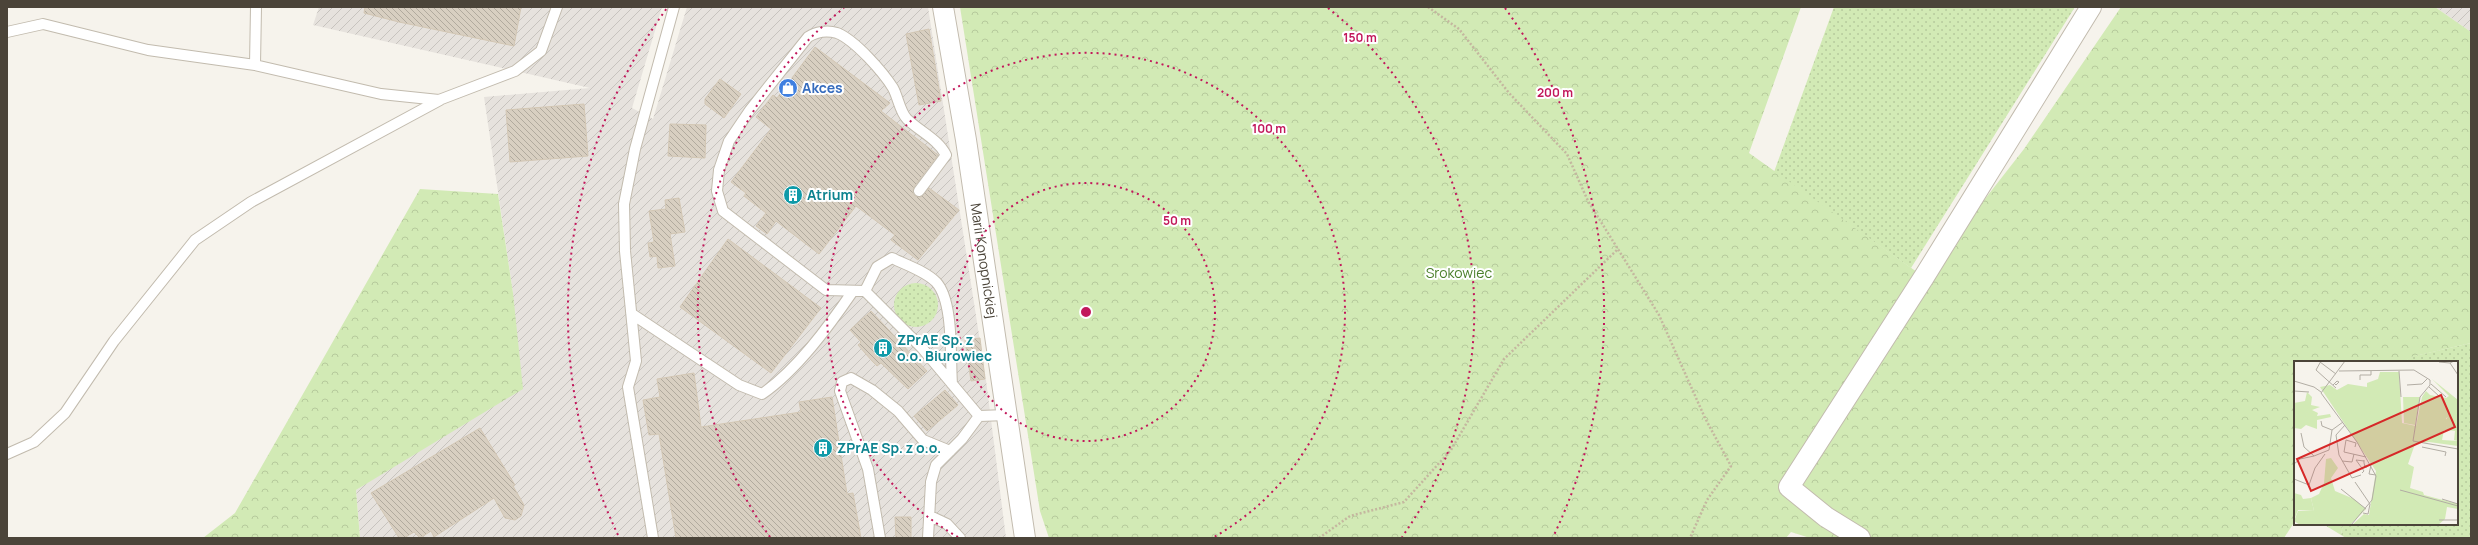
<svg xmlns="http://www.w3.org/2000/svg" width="2478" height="545" font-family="Manrope,sans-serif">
  <defs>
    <pattern id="industrial-furrows" width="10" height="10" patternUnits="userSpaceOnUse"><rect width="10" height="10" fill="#e6e2dd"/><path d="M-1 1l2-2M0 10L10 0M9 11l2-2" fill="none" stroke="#c7c3be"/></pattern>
    <pattern id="green-dots" width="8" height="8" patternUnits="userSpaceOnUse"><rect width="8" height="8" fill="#d2eab5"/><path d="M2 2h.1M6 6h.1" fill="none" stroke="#b6ca9c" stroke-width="1.8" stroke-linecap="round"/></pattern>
    <pattern id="forest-crowns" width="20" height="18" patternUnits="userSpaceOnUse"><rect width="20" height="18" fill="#d2eab5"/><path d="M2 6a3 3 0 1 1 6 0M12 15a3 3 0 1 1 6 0" fill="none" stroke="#b6ca9c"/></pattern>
    <pattern id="building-back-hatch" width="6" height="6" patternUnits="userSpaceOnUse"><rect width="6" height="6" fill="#d8cfc1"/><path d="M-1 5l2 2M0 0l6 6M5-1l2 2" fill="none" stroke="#b1aa9e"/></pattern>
  </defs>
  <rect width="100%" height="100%" fill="#f6f3ec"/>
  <path fill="url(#industrial-furrows)" d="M319 7H662L632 108 653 119 687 7H928L986 380 1006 538H360L356 490 411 455 513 293 484 97 590 88 313 25Z
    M2435 7H2471V32Z"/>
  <path fill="url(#green-dots)" d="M1834 7H2075L1911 268 1774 172Z
    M894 305a22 22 0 1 1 44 0a22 22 0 1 1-44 0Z
    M2471 343V538H2346L2341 535 2343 524H2457V362H2405L2410 357Z"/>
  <path fill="url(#forest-crowns)" d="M960 7H1801L1749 153 1924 277 2024 149 2121 7H2435L2471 32V343L2411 357 2405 362H2295V521L2284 538H1810L1791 532 1786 538H1049L1040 511Z
    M420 189 498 194 513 293 523 389 356 490 360 538H203L235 513Z
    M2323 524H2343L2341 535Z"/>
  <path fill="url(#building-back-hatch)" stroke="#d3c7b4" d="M365 7H521L514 46 399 22 364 13Z
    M929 29 941 101 919 105 906 34Z
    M815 47 890 103 881 111 938 155 914 187 913 193 915 196 921 197 929 188 959 210 918 260 891 240 895 235 856 206 819 254 776 221 767 234 756 226 766 213 744 196 746 193 731 182 771 129 756 117 773 95 777 98Z
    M720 79 741 94 724 118 705 104V99Z
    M584 104 588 156 510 162 506 110Z
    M670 124 706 125 705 158 668 156Z
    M679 198 685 232 670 234 675 266 658 268 657 256 650 257 648 243 654 242 649 211 666 209 665 200Z
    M728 239 821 308 771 373 680 307Z
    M871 311 927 371 908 389 881 363 877 366 872 361 858 345 861 342 850 330Z
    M980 338 985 379 971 381 965 340Z
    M694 373 701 427 801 412 799 402 832 397 847 494 853 493 861 538H676L659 434 649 435 643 400 660 397 657 379Z
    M945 390 958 405 927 431 914 416Z
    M480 428 515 485 513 486 524 505 521 516 515 520 505 518 494 498 434 537 431 531 420 538 414 532 404 538H399L371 493Z
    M895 517H911V538H896Z"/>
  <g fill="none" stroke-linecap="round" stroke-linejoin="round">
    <defs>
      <path id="service" d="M256 7 255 65 381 94 439 100 515 71 541 51 557 7
        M7 32 43 24 148 50 255 65
        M919 191 946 155C938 139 919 131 907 119 900 112 898 97 893 88 883 72 855 40 837 33 827 30 816 32 808 37L750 110 729 141 719 170 717 191 723 211 826 290 865 291 922 348 979 416 1007 415
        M865 291 877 267 892 258C906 265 925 271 936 282 954 301 950 358 952 384
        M632 314 739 385 762 394C797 370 829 326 853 291
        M7 454 34 442 65 413 114 341 195 240 251 202 440 100
        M930 516 947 524 960 538
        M653 538 628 387 636 361 625 251 624 204 635 149 674 7
        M880 538 868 469 840 391 842 382 851 378 872 390 898 411 923 440 950 451
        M928 538 931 482 936 465 962 439 979 416"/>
      <g id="minor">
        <path id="s1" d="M943 7 966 140 1025 538"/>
        <path d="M1860 538 1826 517 1789 487 1924 277 2091 7"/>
      </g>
    </defs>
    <use href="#service" stroke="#c2bbae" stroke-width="12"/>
    <use href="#minor" stroke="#c2bbae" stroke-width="22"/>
    <path stroke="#c4b79f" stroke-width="2.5" stroke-dasharray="2 2" stroke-linecap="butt" d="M1428 7 1459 29 1509 93 1567 154 1588 201 1659 315 1705 418 1731 466 1707 500 1690 538
      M1319 538 1350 516 1404 502 1451 450 1504 359 1618 249"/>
    <use href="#service" stroke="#fff" stroke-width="10"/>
    <use href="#minor" stroke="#fff" stroke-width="20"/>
  </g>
  <g fill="none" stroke="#c2185b" stroke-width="2" stroke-dasharray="2 4">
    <circle cx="1086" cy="312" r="129"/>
    <path d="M958 537A259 259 0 1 1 1214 537"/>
    <path d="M770 537A388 388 0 0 1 844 8M1328 8A388 388 0 0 1 1402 537"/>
    <path d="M618 535A518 518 0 0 1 667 8M1505 8A518 518 0 0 1 1554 535"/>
  </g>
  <defs>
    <symbol id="shop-disc" viewBox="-11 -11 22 22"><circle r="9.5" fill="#3f7fe0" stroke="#fff"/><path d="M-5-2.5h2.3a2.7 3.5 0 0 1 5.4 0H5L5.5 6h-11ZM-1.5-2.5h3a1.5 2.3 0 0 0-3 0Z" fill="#fff"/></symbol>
    <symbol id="building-disc" viewBox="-11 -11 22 22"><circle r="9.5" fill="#0f9aa8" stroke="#fff"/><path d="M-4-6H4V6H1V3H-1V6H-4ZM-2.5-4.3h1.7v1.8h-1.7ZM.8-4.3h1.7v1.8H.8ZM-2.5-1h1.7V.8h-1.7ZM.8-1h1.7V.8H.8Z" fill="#fff"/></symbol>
  </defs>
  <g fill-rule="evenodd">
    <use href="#shop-disc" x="777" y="77" width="22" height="22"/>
    <use href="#building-disc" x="782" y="184" width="22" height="22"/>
    <use href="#building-disc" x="872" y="337" width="22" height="22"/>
    <use href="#building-disc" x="812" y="437" width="22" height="22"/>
  </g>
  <g text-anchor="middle" stroke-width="4" stroke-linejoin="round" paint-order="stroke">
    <g font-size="14" font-weight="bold" fill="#366cbe" stroke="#fff" text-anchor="start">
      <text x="802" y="93">Akces</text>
    </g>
    <g font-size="14" font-weight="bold" fill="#0d838f" stroke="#fff" text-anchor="start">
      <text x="807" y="200">Atrium</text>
      <text x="897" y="345">ZPrAE Sp. z<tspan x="897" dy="16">o.o. Biurowiec</tspan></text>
      <text x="837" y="453">ZPrAE Sp. z o.o.</text>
    </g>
    <g font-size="14" fill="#4b4439" stroke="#fff">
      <text dy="5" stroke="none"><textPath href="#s1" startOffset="257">Marii Konopnickiej</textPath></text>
    </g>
    <g font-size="14" fill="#4a7f2a" stroke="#fff">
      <text x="1459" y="278">Srokowiec</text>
    </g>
  </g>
  <g transform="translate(2294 361)">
    <rect width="164" height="164" fill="#f6f3ec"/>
    <path d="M13 31 18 36 17 44 26 46 18 49 24 52 23 55 36 53 37 56 23 59V68L12 64 7 68 0 67V42L11 40ZM109 36H126L121 64 110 62ZM164 52V80L160 79 161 70 153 69 151 60 156 53ZM0 132 7 134 9 138 17 137 20 150 4 149 0 159Z" fill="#d2eab5"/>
    <path d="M86 11H105L108 62 122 65 128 36 132 30 136 34 152 37 155 35 138 18 164 39V52L152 57 153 69H150L148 79 164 80V85L135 81 121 83 114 103 120 106 116 127 129 131 130 134 164 143V148L153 146 151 158 144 164H58L70 153 75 154 82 110 26 26 36 24 43 29 54 23 73 26V22L84 18ZM37 97 44 107 37 117 41 130 60 138 72 148 56 164H6L0 160 4 150H20L17 137 25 133 30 122 32 98Z" fill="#d2eab5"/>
    <path fill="none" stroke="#b2ada4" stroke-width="1" d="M27 0 22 9 42 27M51 0 27 32 63 81 82 115 78 139 57 164M26 1 42 13M145 1 156 2 160 0M156 2 164 14M45 10 120 9 136 19M105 10 107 36M66 19V14H77V10M136 19V24L126 36 119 80 164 88M0 20 20 26 27 31M137 23 152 36M39 24 43 20 45 21 42 24 41 23M113 24 128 23 134 17M135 26 145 35M0 30 15 31M27 60 28 65 38 69 49 61M51 64 42 74 45 94 58 117 67 114M7 72 10 86 20 95 35 89 38 69M61 86 62 82 52 79 50 91 72 96M128 86 152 91 151 95M70 99V102L71 106H73L70 104M48 100 58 101 60 93M0 103 6 98 20 95M77 104 75 113 82 114M68 112 70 110 62 99 70 100M0 118 15 124 21 107 31 93M61 121 76 143 74 153 69 152M47 128 72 148M106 129 164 145M148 138 164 143M145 159H164"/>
    <path fill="#d62828" fill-opacity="0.15" stroke="#d62828" stroke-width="2" d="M147 34 161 66 17 130 3 98Z"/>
    <rect width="164" height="164" fill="none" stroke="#4b4439" stroke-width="2"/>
  </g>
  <circle cx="1086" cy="312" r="6" fill="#c2185b" stroke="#fff" stroke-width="2"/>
  <g font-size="12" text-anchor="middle" font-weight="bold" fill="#c2185b" stroke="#fff" stroke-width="4" stroke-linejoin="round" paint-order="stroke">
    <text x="1360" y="42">150 m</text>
    <text x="1555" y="97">200 m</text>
    <text x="1269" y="133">100 m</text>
    <text x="1177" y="225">50 m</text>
  </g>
  <rect width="2478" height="545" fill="none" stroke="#4b4439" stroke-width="16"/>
</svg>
